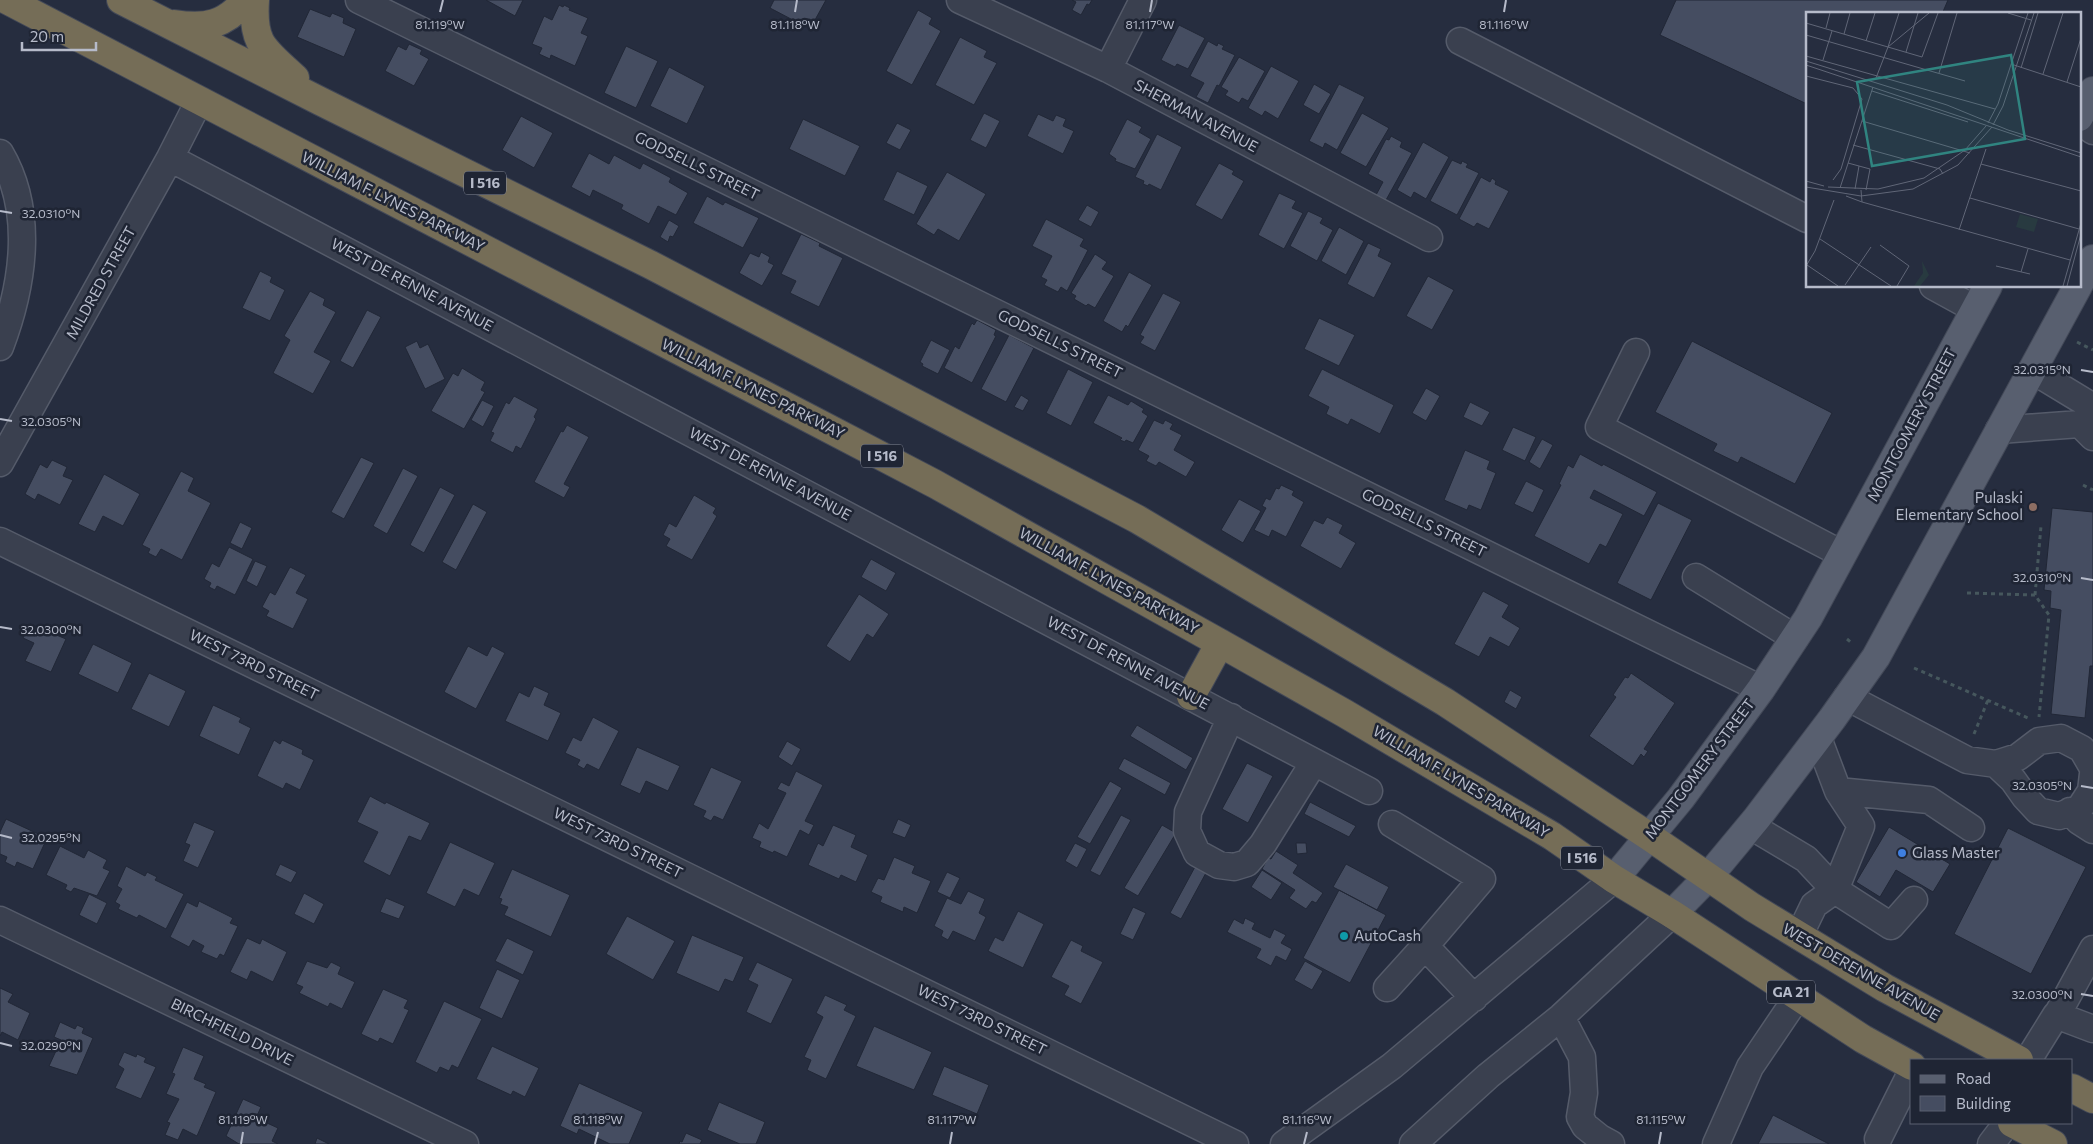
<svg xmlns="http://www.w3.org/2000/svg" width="2093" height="1144" font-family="Commissioner,sans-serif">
  <rect width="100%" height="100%" fill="#262d3f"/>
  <path fill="#454d61" stroke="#212736" d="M486 0H523L515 16Z
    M774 0H826L810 29 770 8Z
    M1072 0H1092L1089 5 1087 4 1081 15 1072 10 1076 2Z
    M1676 0H1948L1942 14H1807V104L1660 35Z
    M559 5 563 7 564 5 570 8 569 10 588 18 581 33 588 36 575 66 551 55 550 59 539 54 542 48 532 44 544 16 552 20Z
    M310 9 330 17 332 13 344 18 343 23 356 29 344 57 297 37Z
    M918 10 932 18 929 24 941 31 912 85 886 71Z
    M1179 25 1205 38 1188 69 1177 64 1175 67 1161 60Z
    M960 37 987 51 984 57 997 63 974 105 935 85Z
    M1208 41 1217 46 1218 43 1224 46 1222 49 1235 55 1219 86 1217 85 1208 103 1196 97 1204 83 1190 76Z
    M409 44 422 50 420 54 429 59 414 86 385 71 398 46 406 50Z
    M626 46 658 61 636 108 604 93Z
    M1239 57 1265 71 1248 101 1242 98 1239 103 1225 95 1228 91 1221 87Z
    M1271 66 1299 81 1278 119 1265 111 1262 116 1248 108Z
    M669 67 705 86 687 124 650 106Z
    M1314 84 1331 94 1319 114 1303 105Z
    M1339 84 1365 97 1337 150 1325 143 1323 148 1309 141Z
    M984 113 1000 121 986 148 970 140Z
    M1362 113 1389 128 1366 167 1340 153Z
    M1038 114 1053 121 1056 115 1066 119 1063 126 1074 131 1063 154 1027 136Z
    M521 116 553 133 534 168 502 150Z
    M803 119 860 146 845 176 789 149Z
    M1127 119 1142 127 1139 132 1151 139 1135 169 1115 161 1116 159 1109 154Z
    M897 123 911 130 900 150 886 143Z
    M1157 134 1182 147 1161 190 1149 184 1148 186 1143 184 1144 181 1135 177Z
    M1391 136 1402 142 1400 147 1412 153 1386 200 1376 195 1383 182 1368 174 1386 139 1389 140Z
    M1423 142 1449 157 1426 199 1414 192 1411 198 1397 190Z
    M589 153 609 164 614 155 640 169 643 163 671 178 669 182 688 193 676 215 658 206 649 224 621 209 623 205 593 190 590 197 571 187Z
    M1452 160 1461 164 1462 161 1468 164 1466 167 1479 173 1457 215 1430 201Z
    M1219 163 1234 171 1232 174 1244 181 1222 220 1195 205Z
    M897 171 928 186 914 215 883 200Z
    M947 172 986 194 959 241 938 229 934 235 916 224Z
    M1481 177 1490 182 1492 178 1496 181 1495 184 1509 191 1489 229 1477 223 1474 227 1459 219Z
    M1279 193 1296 201 1292 208 1303 213 1284 249 1258 235Z
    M707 196 723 205 725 202 759 218 743 248 693 223Z
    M1087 205 1099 212 1091 227 1078 220Z
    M1308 211 1323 218 1320 223 1333 230 1317 261 1290 246Z
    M1046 219 1084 239 1080 246 1088 250 1067 291 1061 287 1058 292 1044 285 1047 280 1041 277 1052 256 1032 246Z
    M669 220 679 226 673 237 670 236 668 242 660 237Z
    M1339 227 1364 241 1346 275 1321 261Z
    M801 234 820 243 819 246 843 258 819 307 790 293 796 281 781 274Z
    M1368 243 1381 249 1378 256 1392 263 1374 298 1347 284Z
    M761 252 770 257 768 262 774 265 762 286 739 273 750 253 759 257Z
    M1095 254 1107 262 1102 269 1114 276 1095 308 1088 304 1086 306 1074 299 1076 296 1071 293Z
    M260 271 272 277 270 282 285 290 270 321 242 308Z
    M1129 272 1152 285 1128 327 1126 325 1122 332 1103 321Z
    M1428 276 1454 290 1432 330 1406 316Z
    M310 291 325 299 323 305 336 312 314 352 331 361 313 394 273 373 290 340 284 336Z
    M1163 293 1181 302 1155 351 1140 343 1144 337 1140 335Z
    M367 310 381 317 353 368 340 361Z
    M1319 318 1355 335 1339 366 1304 349Z
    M977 320 996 330 994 335 996 336 972 383 944 368 955 346 959 349 972 323 974 325Z
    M1009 335 1034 348 1006 402 981 389Z
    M931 340 950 350 938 374 922 366 923 364 920 362Z
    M417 341 420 348 428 344 445 379 425 389 405 347Z
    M1692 341 1832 413 1795 484 1741 457 1738 463 1713 451 1717 444 1655 412Z
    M462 368 485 382 481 390 485 392 464 429 431 411 453 373 458 376Z
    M1068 369 1093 382 1071 426 1046 413Z
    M1322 369 1394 405 1380 434 1351 419 1348 425 1326 414 1329 407 1308 396Z
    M1426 388 1440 396 1426 421 1412 413Z
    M1021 395 1029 400 1023 411 1014 407Z
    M1108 395 1128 405 1131 401 1144 409 1142 412 1148 416 1133 443 1126 440 1125 442 1120 440 1122 438 1093 423Z
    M514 396 538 409 534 417 536 419 521 449 516 446 513 453 490 441 494 433 491 432 506 402 509 404Z
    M482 400 494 406 483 427 471 420Z
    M1470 402 1490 412 1482 426 1463 417Z
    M1154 420 1163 424 1165 420 1173 424 1170 429 1182 435 1174 450 1195 462 1186 477 1159 462 1156 466 1146 461 1149 456 1138 450Z
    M567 425 589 437 564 484 570 487 564 498 534 482 561 431 563 432Z
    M1513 427 1536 437 1525 461 1502 450Z
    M1542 439 1553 445 1540 469 1529 462Z
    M1465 450 1490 461 1487 469 1496 473 1481 510 1469 505 1467 510 1444 500Z
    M1580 454 1602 466 1603 464 1657 492 1644 516 1594 490 1590 498 1623 514 1606 547 1600 544 1589 564 1534 536 1561 485 1559 484 1568 465 1573 468Z
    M361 457 374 463 344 519 331 512Z
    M52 460 67 467 63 476 73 480 60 505 38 494 35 500 25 494 40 464 47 468Z
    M403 468 418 476 387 534 373 526Z
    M181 471 194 478 188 491 211 503 182 560 161 549 156 557 148 553 150 549 142 545Z
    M104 474 140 494 123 526 103 516 95 532 78 524Z
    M1526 481 1544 490 1533 513 1514 504Z
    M1281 485 1294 491 1292 495 1304 502 1286 537 1272 530 1269 537 1254 530 1266 508 1262 506 1266 498 1270 500 1276 488 1279 489Z
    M440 487 455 495 424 553 410 545Z
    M694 495 716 508 713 513 717 516 692 560 666 546 670 539 663 535 669 523 676 527Z
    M1239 499 1261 511 1243 543 1221 530Z
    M1658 503 1692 520 1651 600 1617 583Z
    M473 504 487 512 456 570 442 562Z
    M2052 508 2093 512V666H2090L2085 718 2051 714 2061 610 2050 608 2051 591 2044 590Z
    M1327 517 1343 525 1339 533 1356 543 1341 569 1300 546 1314 520 1323 524Z
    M240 522 252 528 242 549 230 543Z
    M229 547 253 559 235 595 217 586 215 590 209 587 211 583 204 579 212 563 219 567Z
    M871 559 896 573 886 591 861 577Z
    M255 561 267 566 257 587 246 581Z
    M290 567 306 575 296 593 308 599 293 629 266 616 269 611 262 607 270 592 275 595Z
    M1483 591 1509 605 1502 617 1520 628 1509 647 1490 637 1479 657 1454 644Z
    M859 594 889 614 873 638 867 634 850 662 826 646Z
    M30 624 66 639 51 672 25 661 34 643 23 638Z
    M93 644 132 663 118 693 78 674Z
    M468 646 487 656 492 646 505 653 476 709 444 692Z
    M149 673 186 691 169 727 131 709Z
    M1631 673 1675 703 1644 749 1648 751 1644 757 1641 754 1633 766 1589 736 1616 697 1613 695 1625 677 1628 678Z
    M534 686 549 693 544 705 561 713 548 741 505 721 519 692 529 697Z
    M1510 690 1522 697 1516 709 1504 702Z
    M213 705 241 718 239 722 251 728 239 755 199 736Z
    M593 717 619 731 599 770 587 764 584 769 577 765 580 760 565 753 573 737 581 741Z
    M1137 725 1193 758 1186 770 1130 736Z
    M274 740 280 744 282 740 303 750 302 754 314 760 300 790 286 783 283 789 257 776Z
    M787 741 801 749 792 766 778 757Z
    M637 747 680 766 668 791 646 781 640 794 620 785Z
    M1124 758 1171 783 1165 795 1118 769Z
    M1247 763 1273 776 1248 823 1222 809Z
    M711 767 742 781 723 820 714 816 711 821 703 817 706 811 693 805Z
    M796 771 823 785 805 821 814 825 809 835 800 830 787 857 774 851 773 853 759 847 761 842 752 838 759 823 768 829 786 793 777 789 781 782 789 786Z
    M1110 781 1122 788 1090 844 1077 837Z
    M370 796 385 804 386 802 430 823 421 841 409 836 390 876 363 862 378 832 357 822Z
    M1310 802 1356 826 1349 837 1304 814Z
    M1121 815 1131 820 1100 876 1090 871Z
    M6 819 47 838 33 869 17 862 15 867 5 862 7 857 0 854V832Z
    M898 819 911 825 905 838 892 833Z
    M194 822 215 831 198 868 183 861 190 845 185 843Z
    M833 825 856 835 851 847 868 855 856 882 841 875 839 879 808 865 818 843 823 846Z
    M1162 825 1176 833 1138 896 1124 888Z
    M1889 827 1950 864 1933 892 1896 870 1880 897 1856 882Z
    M2008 828 2086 867 2031 974 1954 934Z
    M450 842 495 863 479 896 464 889 455 907 426 893Z
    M1075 843 1087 849 1077 868 1065 861Z
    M1296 843H1306L1307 853 1297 854Z
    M60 846 84 858 88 850 107 860 103 868 110 871 97 896 74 888 71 892 65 889 67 885 46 875Z
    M1276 851 1298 865 1293 873 1323 893 1316 903 1312 901 1306 909 1289 898 1295 890 1262 869 1268 858 1271 859Z
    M894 857 915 866 912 873 931 881 917 913 904 907 903 912 880 902 882 897 871 892 878 878 884 880Z
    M280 864 297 872 291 883 275 875Z
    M1346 864 1389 887 1377 910 1333 887Z
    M1196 865 1207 871 1181 919 1170 913Z
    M126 866 145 876 147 872 157 877 155 880 184 894 166 929 139 915 137 918 118 909 120 905 115 902 122 889 117 886Z
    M512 869 570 895 551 937 504 915 508 907 500 904 502 899 499 898Z
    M1262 870 1282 883 1271 900 1251 887Z
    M947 872 960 878 950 898 937 892Z
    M1339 890 1386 915 1350 983 1303 958Z
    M968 891 985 899 979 913 986 917 975 941 953 931 948 940 941 936 943 931 934 926 947 898 961 904Z
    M304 893 324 904 314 924 294 914Z
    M89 894 107 903 97 924 79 915Z
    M386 898 405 906 399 919 380 912Z
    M199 901 233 918 230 923 238 926 224 956 220 954 217 959 201 952 204 946 193 940 189 947 170 937 187 902 197 907Z
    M1133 907 1146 913 1133 940 1120 934Z
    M1018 911 1044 924 1023 968 988 951 995 937 1003 941Z
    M627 916 675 941 653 980 606 954Z
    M1245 918 1255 923 1252 929 1270 938 1274 929 1286 935 1281 943 1292 949 1286 961 1276 956 1271 966 1256 958 1261 949 1227 932 1234 919 1243 924Z
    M692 935 744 957 733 982 725 979 719 992 676 973Z
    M247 938 260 944 262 939 287 952 273 982 251 971 247 980 230 972Z
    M507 938 534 951 523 975 495 961Z
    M1071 940 1083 946 1081 951 1103 962 1081 1004 1064 995 1069 986 1051 977Z
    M307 961 327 968 331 962 341 967 338 974 355 982 342 1009 330 1003 328 1007 299 993 303 987 296 984Z
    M1305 961 1323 971 1312 990 1294 980Z
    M757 962 793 979 771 1024 746 1012 758 985 748 980Z
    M497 969 520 980 502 1019 479 1008Z
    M0 988 13 994 8 1002 30 1013 18 1040 2 1032 0 1036Z
    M383 989 408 1000 404 1008 409 1010 393 1044 380 1038 378 1042 361 1034Z
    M825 995 847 1005 844 1010 856 1016 826 1079 807 1070 811 1060 804 1057 823 1017 816 1013Z
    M444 1001 482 1019 458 1068 452 1065 449 1071 440 1067 437 1073 415 1062Z
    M60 1022 75 1029 77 1025 84 1028 82 1033 93 1038 77 1075 49 1066 61 1040 54 1037Z
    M874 1026 932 1052 914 1090 856 1066Z
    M492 1046 539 1068 525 1097 513 1091 511 1095 476 1079Z
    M183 1047 204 1056 194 1079 206 1084 204 1087 216 1092 197 1136 183 1129 178 1140 165 1135 170 1123 167 1122 179 1099 166 1094 175 1074 172 1073Z
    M124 1052 136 1057 137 1054 146 1058 144 1062 156 1067 141 1099 115 1088 124 1069 118 1065Z
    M944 1066 989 1085 977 1114 932 1095Z
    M579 1083 643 1112 629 1144H610L579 1129 577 1134 560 1126Z
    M243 1099 261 1107 256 1118 278 1128 272 1141 278 1144H239L226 1136Z
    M719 1102 765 1122 756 1144H740L707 1130Z
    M1773 1115 1829 1144H1758Z
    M686 1133 702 1140 700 1144H679L680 1141 682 1142Z
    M317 1138 329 1144H315Z"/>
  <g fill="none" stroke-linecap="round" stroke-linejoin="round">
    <defs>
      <path id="minor" d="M359 0 1761 689
        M960 0 1108 69 1429 238
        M1460 41 1807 219
        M1108 69 1143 0
        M2079 121 2093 131
        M0 153C35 212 23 286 0 347
        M170 158 1369 791
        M1933 286 1975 309
        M1636 352 1599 427 1842 554
        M2032 370 2093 407
        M1999 430 2080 424 2093 437
        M0 463 170 158 199 101
        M0 541 1235 1144
        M1696 577 1795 638
        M1847 697 1967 760 1996 764 2018 757 2039 741 2061 738 2082 749 2093 768
        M1231 717 1188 812 1187 831 1197 853 1219 865 1234 867 1247 863 1263 844 1314 762
        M1818 738 1838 791 1929 800 1971 828
        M1996 764 2013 780 2025 797 2038 811 2059 816 2080 808 2091 791 2093 774
        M2070 811 2079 821 2093 830
        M1392 824 1482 879 1425 946 1474 998
        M1751 826 1806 859 1835 890 1891 926 1914 900
        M0 920 465 1144
        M1799 936 1814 905 1835 890 1861 826 1838 791
        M1387 988 1425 946
        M2057 1015 2093 949
        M1561 1017 1582 1057 1584 1093 1580 1117 1585 1126 1600 1138 1611 1144
        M2028 1060 2056 1015 2093 1029
        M1878 1139 1912 1071
        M1284 1144 1392 1066 1614 879
        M1413 1144 1488 1076 1561 1017 1672 914
        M1716 1144 1750 1067 1798 996
        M1991 1144 2007 1123"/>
      <path id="major" d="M2079 117 2093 91
        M2079 284 2093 259
        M1614 879 1681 798 1761 689 1808 618 1988 286
        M1672 914 1708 877 1757 818 1832 719 1876 657 2078 286"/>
      <path id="highway" d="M7 0 935 484 1220 643 1344 713 1552 836 1614 879 1672 914 1863 1039 1912 1066
        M121 0 320 101 651 265 1137 519 1445 702 1650 837 1752 907 1885 988 2019 1060
        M255 0C252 45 264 49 295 78
        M174 24C206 29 225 25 246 0
        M1191 696 1220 643
        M2072 1088 2093 1099
        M2012 1123 2053 1144"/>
    </defs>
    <use href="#minor" stroke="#555b6a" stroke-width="29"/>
    <use href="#major" stroke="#434958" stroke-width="30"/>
    <use href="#highway" stroke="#424857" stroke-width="30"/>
    <path stroke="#46575d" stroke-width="3" stroke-dasharray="4 4" stroke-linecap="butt" d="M2077 342 2093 350
      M2083 485 2093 490
      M1967 593 2035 595 2049 615 2039 717
      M2035 595 2041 526
      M1847 639 1853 644
      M1914 668 2028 718
      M1974 734 1988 700"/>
    <use href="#minor" stroke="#3a404f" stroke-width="26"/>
    <use href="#major" stroke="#585f6f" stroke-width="28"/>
    <use href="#highway" stroke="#756d57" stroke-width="28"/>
  </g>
  <path fill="none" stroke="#b6bbca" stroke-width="2" d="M440 12 443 0M795 12 797 0M1150 12 1152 0M1504 12 1506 0M0 211 12 213M2081 370 2093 372M0 419 12 421M2081 578 2093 580M0 627 12 629M2081 786 2093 788M0 835 12 838M2081 994 2093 996M0 1043 12 1046M241 1144 243 1132M595 1144 598 1132M950 1144 952 1132M1304 1144 1307 1132M1659 1144 1661 1132"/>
  <circle fill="#8d6e63" stroke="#1f2534" stroke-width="2" cx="2033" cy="507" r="5"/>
  <circle fill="#3f7fe0" stroke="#1f2534" stroke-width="2" cx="1902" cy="853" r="5"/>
  <circle fill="#0f9aa8" stroke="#1f2534" stroke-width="2" cx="1344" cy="936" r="5"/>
  <g text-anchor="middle" stroke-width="5" stroke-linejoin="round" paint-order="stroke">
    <g fill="#1f2534" stroke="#898e9d" stroke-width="1">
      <rect x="464" y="171.5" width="42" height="23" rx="4"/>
      <rect x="861" y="444.5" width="42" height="23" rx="4"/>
      <rect x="1561" y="846.5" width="42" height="23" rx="4"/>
      <rect x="1767" y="980.5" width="48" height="23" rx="4"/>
    </g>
    <g font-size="14" font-weight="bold" fill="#b6bbca">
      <text x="485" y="188">I 516</text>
      <text x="882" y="461">I 516</text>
      <text x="1582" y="863">I 516</text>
      <text x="1791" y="997">GA 21</text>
    </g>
    <g font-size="15" fill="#b6bbca" stroke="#1f2534">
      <text transform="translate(1196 116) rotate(28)" y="5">SHERMAN AVENUE</text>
      <text transform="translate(697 166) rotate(26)" y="5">GODSELLS STREET</text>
      <text transform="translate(393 202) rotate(27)" y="5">WILLIAM F. LYNES PARKWAY</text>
      <text transform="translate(101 283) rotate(-61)" y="5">MILDRED STREET</text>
      <text transform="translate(412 285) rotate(28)" y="5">WEST DE RENNE AVENUE</text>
      <text transform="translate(1060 344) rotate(26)" y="5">GODSELLS STREET</text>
      <text transform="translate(753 389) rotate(27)" y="5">WILLIAM F. LYNES PARKWAY</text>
      <text transform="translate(1912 425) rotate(-62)" y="5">MONTGOMERY STREET</text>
      <text transform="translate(770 474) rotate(28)" y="5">WEST DE RENNE AVENUE</text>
      <text transform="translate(1424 523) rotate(26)" y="5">GODSELLS STREET</text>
      <text transform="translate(1109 581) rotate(29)" y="5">WILLIAM F. LYNES PARKWAY</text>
      <text transform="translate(1128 663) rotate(28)" y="5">WEST DE RENNE AVENUE</text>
      <text transform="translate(254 665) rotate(26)" y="5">WEST 73RD STREET</text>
      <text transform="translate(1700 769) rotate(-53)" y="5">MONTGOMERY STREET</text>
      <text transform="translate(1461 782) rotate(31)" y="5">WILLIAM F. LYNES PARKWAY</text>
      <text transform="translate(618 843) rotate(26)" y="5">WEST 73RD STREET</text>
      <text transform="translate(1861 972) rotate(30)" y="5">WEST DERENNE AVENUE</text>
      <text transform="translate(982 1020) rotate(26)" y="5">WEST 73RD STREET</text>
      <text transform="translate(232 1032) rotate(26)" y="5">BIRCHFIELD DRIVE</text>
    </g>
    <g font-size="15" fill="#b6bbca" stroke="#1f2534" text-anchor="start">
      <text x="2023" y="503" text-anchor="end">Pulaski<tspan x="2023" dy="17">Elementary School</tspan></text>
      <text x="1912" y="858">Glass Master</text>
      <text x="1354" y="941">AutoCash</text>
    </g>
  </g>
  <g transform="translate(1806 12)">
    <rect width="275" height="275" fill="#262d3f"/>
    <path d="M116 249 123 263 114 274H108L117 261Z" fill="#283a40"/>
    <path d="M214 202 232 207 228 220 210 215Z" fill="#283a40"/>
    <path fill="none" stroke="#606677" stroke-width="1" d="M202 1 225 8M0 11 116 45 132 1M20 16 24 1M38 22 44 1M0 23 159 69M60 29 69 1M82 35 93 1M100 40 112 1M0 44 189 97M17 48 26 19M0 49 141 93 202 118 275 141M205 52 275 75M0 53 275 145M215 56 232 1M133 61 151 1M237 62 257 1M0 64 47 76 56 87 35 157 27 168M70 66 82 35 123 1M261 70 275 26M66 79 162 110M56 109 164 141M182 111 192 92 222 1M187 113 197 94 228 1M47 133 134 157 137 162M42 151 64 157 60 178M175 152 275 179M0 169 18 174M0 175 55 184 107 177 152 153 186 115M22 175 72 177 118 166 159 138 180 114M34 176 67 75M49 177 53 154M55 178 56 190 264 248M40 184 56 190M164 186 273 217M153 218 180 137M14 227 85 274M74 233 103 254 91 274M1 253 32 274M0 254 9 239 28 188M190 254 224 262M215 260 222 237M39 273 65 235M257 274 275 211M261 274 275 222"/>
    <path fill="#308480" fill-opacity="0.15" stroke="#308480" stroke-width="2.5" d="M205 43 219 127 66 154 51 70Z"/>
    <rect width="275" height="275" fill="none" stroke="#b6bbca" stroke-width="2.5"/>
  </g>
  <g font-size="12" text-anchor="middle" fill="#b6bbca" stroke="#1f2534" stroke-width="5" stroke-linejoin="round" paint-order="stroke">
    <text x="440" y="29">81.119°W</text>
    <text x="795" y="29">81.118°W</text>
    <text x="1150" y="29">81.117°W</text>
    <text x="1504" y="29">81.116°W</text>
    <text x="51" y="218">32.0310°N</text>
    <text x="2042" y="374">32.0315°N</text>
    <text x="51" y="426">32.0305°N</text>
    <text x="2042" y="582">32.0310°N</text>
    <text x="51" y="634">32.0300°N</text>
    <text x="2042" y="790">32.0305°N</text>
    <text x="51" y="842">32.0295°N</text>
    <text x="2042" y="999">32.0300°N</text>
    <text x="51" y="1050">32.0290°N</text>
    <text x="243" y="1124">81.119°W</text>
    <text x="598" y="1124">81.118°W</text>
    <text x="952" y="1124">81.117°W</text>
    <text x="1307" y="1124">81.116°W</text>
    <text x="1661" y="1124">81.115°W</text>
  </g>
  <rect x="1910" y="1059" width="162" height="65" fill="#1f2534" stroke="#5b6170"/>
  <rect x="1920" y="1075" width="25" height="8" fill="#585f6f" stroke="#5b6170"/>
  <text x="1956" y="1084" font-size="15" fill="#b6bbca">Road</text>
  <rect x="1920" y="1096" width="25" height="15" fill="#454d61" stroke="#5b6170"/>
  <text x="1956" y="1109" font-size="15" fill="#b6bbca">Building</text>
  <path d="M22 42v8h74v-8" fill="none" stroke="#b6bbca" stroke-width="2.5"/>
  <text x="30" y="42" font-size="15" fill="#b6bbca" stroke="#1f2534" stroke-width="4" paint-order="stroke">20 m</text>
</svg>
